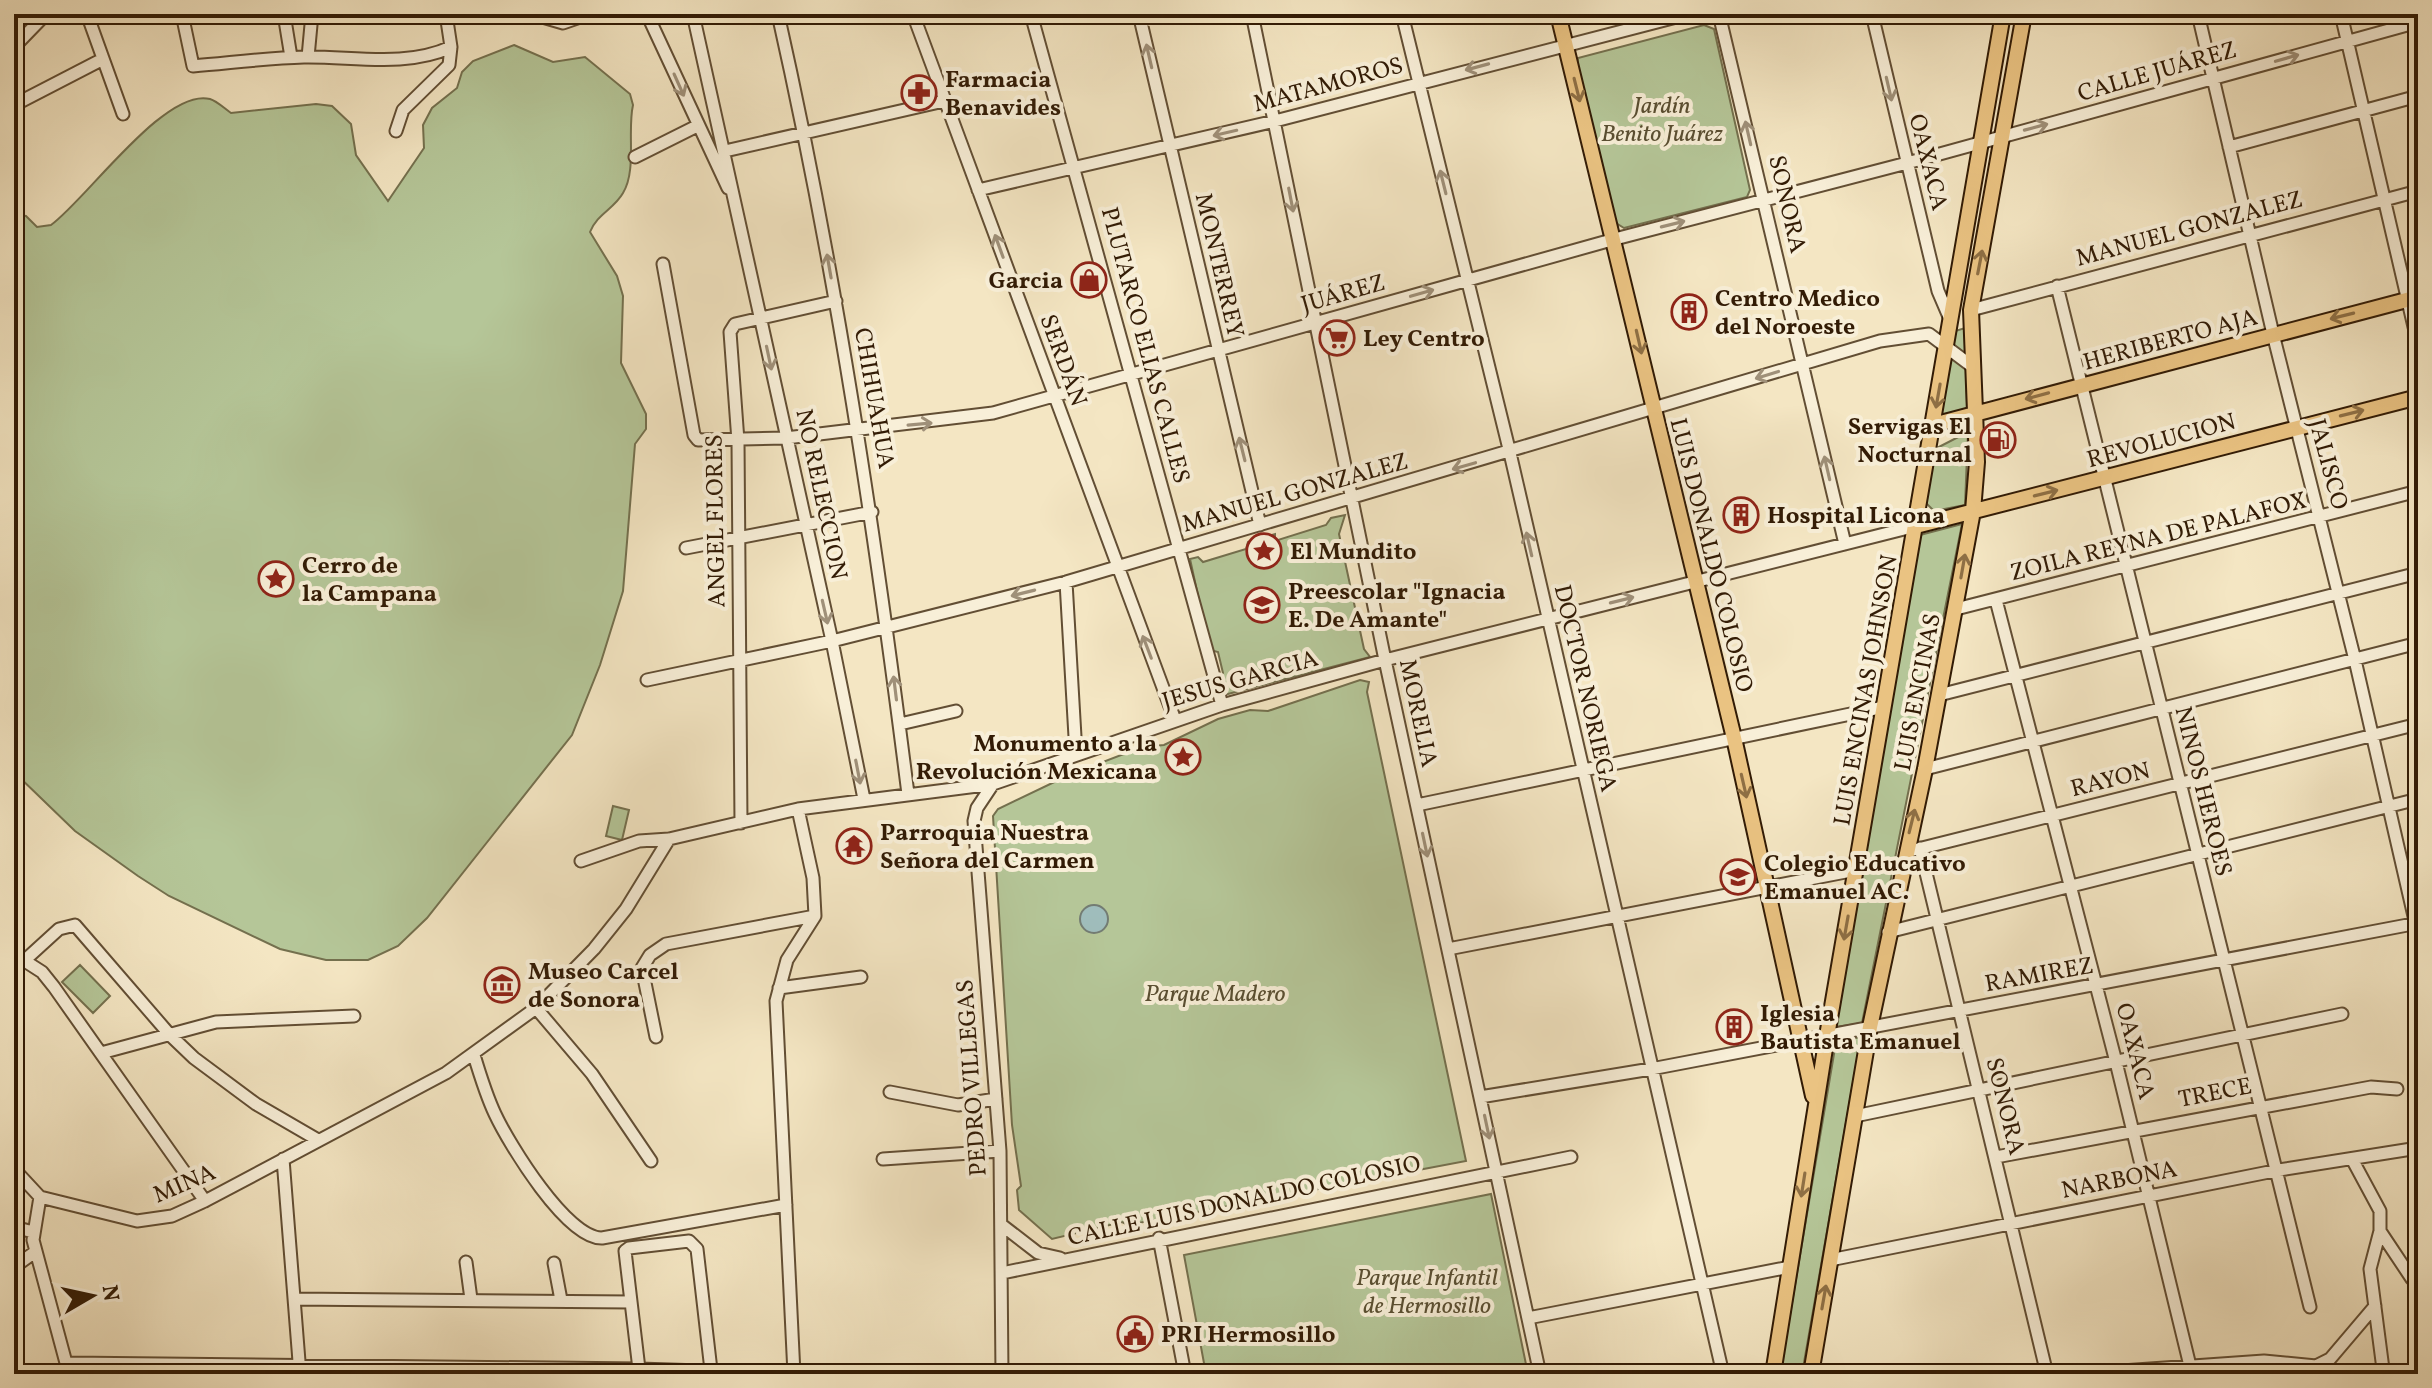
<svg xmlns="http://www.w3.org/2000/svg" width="2432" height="1388" font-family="Vollkorn,serif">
  <rect width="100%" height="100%" fill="#f4e6c3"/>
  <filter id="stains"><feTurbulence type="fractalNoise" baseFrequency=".0025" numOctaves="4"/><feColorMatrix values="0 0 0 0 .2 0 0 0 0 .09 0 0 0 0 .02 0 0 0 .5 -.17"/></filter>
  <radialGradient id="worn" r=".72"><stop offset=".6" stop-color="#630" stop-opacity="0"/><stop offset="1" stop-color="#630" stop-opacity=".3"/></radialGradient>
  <path fill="#b5c698" stroke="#74704e" stroke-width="2" d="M1704 25 1714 29 1750 190 1747 197 1624 228 1616 223 1577 66 1578 58Z
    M514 45 553 62 585 57 630 94 633 105C627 131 637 170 623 193 614 209 597 214 590 232L617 276 623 296 621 363 646 414V429L635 444 623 591 600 665 572 735 427 918 398 946 368 960H326L280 949 169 896 138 876 75 831 14 772V221L19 215 26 216 37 227 51 225C86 200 165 87 210 99 217 101 225 109 231 113L316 104 332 106 351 124 356 155 388 201 424 148 423 125 432 108 457 88 462 72 473 61Z
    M1965 328 1967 410 1941 419 1952 332Z
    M1968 432 1965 505 1934 511 1925 502 1933 450Z
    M1345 515 1339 534 1364 649 1370 657 1224 695 1219 678 1223 673 1218 652 1210 650 1190 559 1198 557 1203 562 1246 549 1248 542 1275 534V541L1326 525 1331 518Z
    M1962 524 1862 1023 1836 1027 1920 535Z
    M1360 680 1369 682 1367 692 1466 1161 1128 1225 1122 1222 1052 1239 1019 1210 1017 1190 1021 1186 1012 1125 993 816 998 809 1069 775 1142 747 1164 745 1218 719 1250 710 1268 711Z
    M613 806 629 810 622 840 606 836Z
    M80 965 110 996 93 1013 62 982Z
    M1861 1037 1802 1374H1780L1836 1042Z
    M1491 1194 1528 1374H1206L1184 1255Z"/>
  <path fill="#9fbdbc" stroke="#737c73" stroke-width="2" d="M1080 919a14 14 0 1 1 28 0a14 14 0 1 1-28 0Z"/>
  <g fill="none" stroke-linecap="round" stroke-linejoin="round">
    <defs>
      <path id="minor" d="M87 14 123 114
        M182 14 193 66C230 63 267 58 304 57 352 56 406 68 451 47
        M284 14 291 57
        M532 14 563 23 589 14
        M647 14 728 188
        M693 14 832 641 864 799
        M778 14C836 272 875 532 908 794
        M913 14 1175 720
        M1031 14 1222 705
        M1139 14 1260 525
        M1252 14 1385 660 1540 1374
        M1402 14 1510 453 1723 1374
        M1719 14 1845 544
        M1872 14 1938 291 1950 319
        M2198 14 2273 334 2355 660 2416 925
        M2341 14 2418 344
        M1140 20 1159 14
        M14 47 45 15 78 14
        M308 57 312 14
        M14 105 103 59
        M396 131 403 110 449 65 451 47 446 14
        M2229 147 2418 96
        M725 151 944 101
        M635 157 697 126
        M978 190 1275 121 1688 14
        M663 264 694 435 698 440 786 438 993 413 1615 239 1907 163 2418 22
        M2057 286 2310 1307
        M1971 310 2418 191
        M686 548 872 512
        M1066 582 1076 754
        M1996 600 2116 1062 2192 1374
        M1956 609 2418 491
        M647 680 832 641 1066 582 1880 341 1929 334 1973 367
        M1939 695 2418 573
        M900 724 956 711
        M1925 769 2418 643
        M993 784 977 808 974 821 1000 1151 1002 1374
        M1417 805 1884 707
        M741 823 738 441 730 332 735 324 836 301
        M1920 848 2047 1374
        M1914 850 2418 724
        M581 861 639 841 669 839 798 809 993 784 1222 705 1385 660 1916 526
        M1888 932 2418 799
        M1448 949 1856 870
        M14 954 42 972 54 987 205 1201
        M25 960 59 929 75 925 170 1035 194 1058 256 1104 318 1140
        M779 988 861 977
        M536 1008 592 1074 651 1161
        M656 1037 642 968 650 955 666 944 815 916
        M101 1053 216 1022 354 1016
        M474 1055C480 1075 486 1095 495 1114 509 1144 567 1239 602 1238L786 1205
        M890 1092 958 1105 996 1099
        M1480 1097 1651 1069 2418 923
        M1855 1116 2342 1014
        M1996 1157 2371 1087 2397 1089
        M283 1159 300 1374
        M883 1159 1000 1151
        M2352 1159 2380 1211V1231L2412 1279
        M14 1169 40 1197 137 1221 172 1216 205 1201 446 1073 536 1008 594 949 626 909 669 839
        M40 1197 33 1240 69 1374
        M1003 1226 1038 1253 1060 1258
        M14 1227 33 1232
        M2380 1231 2370 1269 2383 1369
        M1159 1238 1185 1374
        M1830 1260 2279 1170 2418 1148
        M466 1262 471 1299
        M554 1263 561 1300
        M14 1267 35 1252
        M1002 1273 1571 1157
        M294 1299 631 1302
        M1528 1318 1790 1267
        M69 1363 639 1369 794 1374
        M639 1369 625 1251 629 1248 689 1241 697 1249 711 1370
        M794 1374 776 1001 787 960 815 916 813 878 798 809
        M2079 1374 2264 1361 2316 1366 2330 1359 2375 1306"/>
      <path id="major" d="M1558 14 1734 738 1813 1096
        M1933 425 2418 297
        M1916 526 2418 397
        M1773 1374 1827 1036 2003 14
        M1811 1374 1870 1027 1925 769 1973 511 1977 462 1971 310 2024 14"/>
    </defs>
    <use href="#minor" stroke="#624e34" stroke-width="15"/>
    <use href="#major" stroke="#321b05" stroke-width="18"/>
    <use href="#minor" stroke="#f8efd8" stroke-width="11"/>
    <use href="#major" stroke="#eac382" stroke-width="14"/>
  </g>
  <defs><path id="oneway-shaft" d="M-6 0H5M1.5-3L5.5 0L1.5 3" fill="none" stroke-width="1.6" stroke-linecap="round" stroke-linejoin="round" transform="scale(2)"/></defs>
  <g stroke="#9f9079">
    <use href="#oneway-shaft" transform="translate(1149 56) rotate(-103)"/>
    <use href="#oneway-shaft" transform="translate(2287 58) rotate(-16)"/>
    <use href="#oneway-shaft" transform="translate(1477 67) rotate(165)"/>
    <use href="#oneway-shaft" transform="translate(679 85) rotate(66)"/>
    <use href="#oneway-shaft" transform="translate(1889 89) rotate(77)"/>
    <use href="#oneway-shaft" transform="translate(2036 127) rotate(-15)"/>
    <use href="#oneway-shaft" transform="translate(1225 133) rotate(167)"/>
    <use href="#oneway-shaft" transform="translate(1748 133) rotate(-103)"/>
    <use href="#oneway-shaft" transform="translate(1443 182) rotate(-104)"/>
    <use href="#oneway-shaft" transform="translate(1291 200) rotate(79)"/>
    <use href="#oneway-shaft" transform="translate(1673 224) rotate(-14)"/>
    <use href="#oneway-shaft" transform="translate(999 246) rotate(-110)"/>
    <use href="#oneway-shaft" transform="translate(829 266) rotate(-100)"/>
    <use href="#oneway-shaft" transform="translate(1422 293) rotate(-16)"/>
    <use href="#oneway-shaft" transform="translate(769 358) rotate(78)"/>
    <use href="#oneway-shaft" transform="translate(1767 375) rotate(163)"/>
    <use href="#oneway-shaft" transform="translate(920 424) rotate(-5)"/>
    <use href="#oneway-shaft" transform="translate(1242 449) rotate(-104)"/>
    <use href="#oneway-shaft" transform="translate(1464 466) rotate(164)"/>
    <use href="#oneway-shaft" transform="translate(1827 468) rotate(-103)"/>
    <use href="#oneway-shaft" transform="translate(1529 544) rotate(-103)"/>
    <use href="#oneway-shaft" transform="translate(1023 593) rotate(166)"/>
    <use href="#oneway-shaft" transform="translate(1622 600) rotate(-14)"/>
    <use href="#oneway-shaft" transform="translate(825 612) rotate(77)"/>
    <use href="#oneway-shaft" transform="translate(1147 647) rotate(-111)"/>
    <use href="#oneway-shaft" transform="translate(895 688) rotate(-97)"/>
    <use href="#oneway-shaft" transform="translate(858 772) rotate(79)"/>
    <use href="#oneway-shaft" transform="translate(1425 845) rotate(78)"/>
    <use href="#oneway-shaft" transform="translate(1487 1127) rotate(78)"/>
  </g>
  <g stroke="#8e6f44">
    <use href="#oneway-shaft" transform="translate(1577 90) rotate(76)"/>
    <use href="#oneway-shaft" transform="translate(1980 262) rotate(-79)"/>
    <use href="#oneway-shaft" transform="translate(2342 316) rotate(166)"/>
    <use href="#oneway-shaft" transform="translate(1639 342) rotate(77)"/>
    <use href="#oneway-shaft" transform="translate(1938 396) rotate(100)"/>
    <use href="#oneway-shaft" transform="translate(2037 396) rotate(165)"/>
    <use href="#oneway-shaft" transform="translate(2352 413) rotate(-14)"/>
    <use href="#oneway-shaft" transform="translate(2046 493) rotate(-14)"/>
    <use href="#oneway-shaft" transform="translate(1963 566) rotate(-80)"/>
    <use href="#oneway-shaft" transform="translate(1744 786) rotate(77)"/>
    <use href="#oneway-shaft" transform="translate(1912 821) rotate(-76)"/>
    <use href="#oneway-shaft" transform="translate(1846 928) rotate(100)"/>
    <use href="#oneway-shaft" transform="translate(1803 1185) rotate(99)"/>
    <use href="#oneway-shaft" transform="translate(1824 1297) rotate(-80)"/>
  </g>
  <defs>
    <symbol id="pharmacy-ring" viewBox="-11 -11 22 22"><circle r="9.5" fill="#f8efd8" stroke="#8f2418" stroke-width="1.5"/><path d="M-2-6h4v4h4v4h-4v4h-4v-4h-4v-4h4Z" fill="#8f2418"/></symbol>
    <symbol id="shop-ring" viewBox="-11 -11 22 22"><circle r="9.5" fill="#f8efd8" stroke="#8f2418" stroke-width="1.5"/><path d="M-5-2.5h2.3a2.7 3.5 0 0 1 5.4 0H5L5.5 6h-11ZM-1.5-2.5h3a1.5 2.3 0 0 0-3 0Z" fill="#8f2418"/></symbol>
    <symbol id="building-ring" viewBox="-11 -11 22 22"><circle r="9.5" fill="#f8efd8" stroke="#8f2418" stroke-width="1.5"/><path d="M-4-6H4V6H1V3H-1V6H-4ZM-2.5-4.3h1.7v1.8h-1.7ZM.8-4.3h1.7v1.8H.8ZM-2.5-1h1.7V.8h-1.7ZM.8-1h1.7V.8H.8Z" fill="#8f2418"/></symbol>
    <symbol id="supermarket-ring" viewBox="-11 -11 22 22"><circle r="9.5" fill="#f8efd8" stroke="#8f2418" stroke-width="1.5"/><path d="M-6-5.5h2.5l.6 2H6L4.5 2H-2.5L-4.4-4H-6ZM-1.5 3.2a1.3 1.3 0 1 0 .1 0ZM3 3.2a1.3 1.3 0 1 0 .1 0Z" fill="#8f2418"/></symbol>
    <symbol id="fuel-ring" viewBox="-11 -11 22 22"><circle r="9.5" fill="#f8efd8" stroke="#8f2418" stroke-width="1.5"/><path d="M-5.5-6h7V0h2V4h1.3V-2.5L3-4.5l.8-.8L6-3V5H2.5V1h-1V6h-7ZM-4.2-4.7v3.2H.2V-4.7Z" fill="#8f2418"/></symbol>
    <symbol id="sight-ring" viewBox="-11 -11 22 22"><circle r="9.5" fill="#f8efd8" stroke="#8f2418" stroke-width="1.5"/><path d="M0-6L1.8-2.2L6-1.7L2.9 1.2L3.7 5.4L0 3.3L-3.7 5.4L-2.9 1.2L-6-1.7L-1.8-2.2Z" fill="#8f2418"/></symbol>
    <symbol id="school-ring" viewBox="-11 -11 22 22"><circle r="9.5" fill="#f8efd8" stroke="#8f2418" stroke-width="1.5"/><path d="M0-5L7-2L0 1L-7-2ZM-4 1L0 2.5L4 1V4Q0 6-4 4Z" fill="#8f2418"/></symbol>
    <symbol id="temple-ring" viewBox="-11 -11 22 22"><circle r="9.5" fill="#f8efd8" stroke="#8f2418" stroke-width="1.5"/><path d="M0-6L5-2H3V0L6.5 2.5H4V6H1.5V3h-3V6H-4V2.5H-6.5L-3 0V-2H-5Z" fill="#8f2418"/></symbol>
    <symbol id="museum-ring" viewBox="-11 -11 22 22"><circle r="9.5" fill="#f8efd8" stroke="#8f2418" stroke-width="1.5"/><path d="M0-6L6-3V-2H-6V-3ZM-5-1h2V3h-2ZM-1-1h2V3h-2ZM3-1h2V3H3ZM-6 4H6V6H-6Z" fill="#8f2418"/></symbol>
    <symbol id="civic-ring" viewBox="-11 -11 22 22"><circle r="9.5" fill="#f8efd8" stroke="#8f2418" stroke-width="1.5"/><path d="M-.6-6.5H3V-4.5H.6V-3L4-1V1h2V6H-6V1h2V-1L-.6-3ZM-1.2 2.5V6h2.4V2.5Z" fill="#8f2418"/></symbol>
  </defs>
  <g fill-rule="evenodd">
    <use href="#pharmacy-ring" x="899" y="73" width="40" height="40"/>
    <use href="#shop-ring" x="1069" y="260" width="40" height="40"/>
    <use href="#building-ring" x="1669" y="292" width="40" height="40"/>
    <use href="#supermarket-ring" x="1317" y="318" width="40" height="40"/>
    <use href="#fuel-ring" x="1978" y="420" width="40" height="40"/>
    <use href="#building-ring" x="1721" y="495" width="40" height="40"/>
    <use href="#sight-ring" x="1244" y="531" width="40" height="40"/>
    <use href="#sight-ring" x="256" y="559" width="40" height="40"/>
    <use href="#school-ring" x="1242" y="585" width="40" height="40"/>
    <use href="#sight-ring" x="1163" y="737" width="40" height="40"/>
    <use href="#temple-ring" x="834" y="826" width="40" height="40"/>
    <use href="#school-ring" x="1718" y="857" width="40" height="40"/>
    <use href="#museum-ring" x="482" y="965" width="40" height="40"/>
    <use href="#building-ring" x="1714" y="1007" width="40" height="40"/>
    <use href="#civic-ring" x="1115" y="1314" width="40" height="40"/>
  </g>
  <g text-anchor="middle" stroke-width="8" stroke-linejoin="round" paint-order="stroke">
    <g font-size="24" fill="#321b05" stroke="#f8efd8">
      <text transform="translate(2157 71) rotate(-16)" y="8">CALLE JUÁREZ</text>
      <text transform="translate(1328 84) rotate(-15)" y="8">MATAMOROS</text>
      <text transform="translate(1929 162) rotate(76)" y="8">OAXACA</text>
      <text transform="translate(1788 204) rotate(77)" y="8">SONORA</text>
      <text transform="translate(2189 228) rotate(-15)" y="8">MANUEL GONZALEZ</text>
      <text transform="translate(1220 265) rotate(77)" y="8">MONTERREY</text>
      <text transform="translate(1343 293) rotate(-16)" y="8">JUÁREZ</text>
      <text transform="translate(2170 339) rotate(-15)" y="8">HERIBERTO AJA</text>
      <text transform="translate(1146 345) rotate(75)" y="8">PLUTARCO ELIAS CALLES</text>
      <text transform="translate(1064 360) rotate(70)" y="8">SERDÁN</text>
      <text transform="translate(875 398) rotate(80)" y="8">CHIHUAHUA</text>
      <text transform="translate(2161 440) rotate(-15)" y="8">REVOLUCION</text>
      <text transform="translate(2329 464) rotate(75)" y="8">JALISCO</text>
      <text transform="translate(1295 492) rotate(-16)" y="8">MANUEL GONZALEZ</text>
      <text transform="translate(822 494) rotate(78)" y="8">NO RELECCION</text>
      <text transform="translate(715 521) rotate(-91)" y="8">ANGEL FLORES</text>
      <text transform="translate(2158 536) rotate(-14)" y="8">ZOILA REYNA DE PALAFOX</text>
      <text transform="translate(1712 555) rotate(76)" y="8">LUIS DONALDO COLOSIO</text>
      <text transform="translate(1240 679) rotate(-16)" y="8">JESUS GARCIA</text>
      <text transform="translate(1586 688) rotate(77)" y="8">DOCTOR NORIEGA</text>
      <text transform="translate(1865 690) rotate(-80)" y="8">LUIS ENCINAS JOHNSON</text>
      <text transform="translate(1917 692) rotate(-79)" y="8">LUIS ENCINAS</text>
      <text transform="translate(1419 713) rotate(78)" y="8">MORELIA</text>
      <text transform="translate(2110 779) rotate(-14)" y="8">RAYON</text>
      <text transform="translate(2204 791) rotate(76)" y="8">NINOS HEROES</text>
      <text transform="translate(2039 974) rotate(-10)" y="8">RAMIREZ</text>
      <text transform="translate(2136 1051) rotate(76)" y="8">OAXACA</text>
      <text transform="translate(971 1078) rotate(-94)" y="8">PEDRO VILLEGAS</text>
      <text transform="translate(2215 1092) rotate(-11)" y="8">TRECE</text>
      <text transform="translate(2006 1106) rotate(76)" y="8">SONORA</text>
      <text transform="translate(2119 1179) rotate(-11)" y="8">NARBONA</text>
      <text transform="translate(184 1183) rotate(-23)" y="8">MINA</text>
      <text transform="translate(1244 1200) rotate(-12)" y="8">CALLE LUIS DONALDO COLOSIO</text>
    </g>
    <g font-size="24" font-weight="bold" fill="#321b05" stroke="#f8efd8" text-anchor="start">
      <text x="945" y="87">Farmacia<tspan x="945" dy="28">Benavides</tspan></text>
      <text x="1063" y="288" text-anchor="end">Garcia</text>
      <text x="1715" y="306">Centro Medico<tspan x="1715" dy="28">del Noroeste</tspan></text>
      <text x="1363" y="346">Ley Centro</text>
      <text x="1972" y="434" text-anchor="end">Servigas El<tspan x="1972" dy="28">Nocturnal</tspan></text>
      <text x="1767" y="523">Hospital Licona</text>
      <text x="1290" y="559">El Mundito</text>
      <text x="302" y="573">Cerro de<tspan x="302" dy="28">la Campana</tspan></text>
      <text x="1288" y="599">Preescolar "Ignacia<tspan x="1288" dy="28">E. De Amante"</tspan></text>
      <text x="1157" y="751" text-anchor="end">Monumento a la<tspan x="1157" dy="28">Revolución Mexicana</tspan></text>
      <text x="880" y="840">Parroquia Nuestra<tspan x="880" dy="28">Señora del Carmen</tspan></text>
      <text x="1764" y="871">Colegio Educativo<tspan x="1764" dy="28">Emanuel AC.</tspan></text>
      <text x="528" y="979">Museo Carcel<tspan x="528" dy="28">de Sonora</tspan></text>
      <text x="1760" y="1021">Iglesia<tspan x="1760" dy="28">Bautista Emanuel</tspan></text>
      <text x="1161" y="1342">PRI Hermosillo</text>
    </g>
    <g font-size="24" font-style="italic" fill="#594e31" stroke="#f8efd8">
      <text x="1662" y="113">Jardín<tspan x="1662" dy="28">Benito Juárez</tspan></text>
      <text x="1215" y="1001">Parque Madero</text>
      <text x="1427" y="1285">Parque Infantil<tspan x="1427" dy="28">de Hermosillo</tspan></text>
    </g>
  </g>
  <rect width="2432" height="1388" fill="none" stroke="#f4e6c3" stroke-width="48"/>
  <rect x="16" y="16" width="2400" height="1356" fill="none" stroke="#321b05" stroke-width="4"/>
  <rect x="24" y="24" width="2384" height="1340" fill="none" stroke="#321b05" stroke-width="2"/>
  <g transform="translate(92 1296) rotate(81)" stroke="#f8efd8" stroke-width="6" paint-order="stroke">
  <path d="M0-6L14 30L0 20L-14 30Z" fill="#321b05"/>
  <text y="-12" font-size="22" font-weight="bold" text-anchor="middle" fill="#321b05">N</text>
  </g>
  <rect width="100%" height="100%" filter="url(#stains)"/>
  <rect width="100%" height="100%" fill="url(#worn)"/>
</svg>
